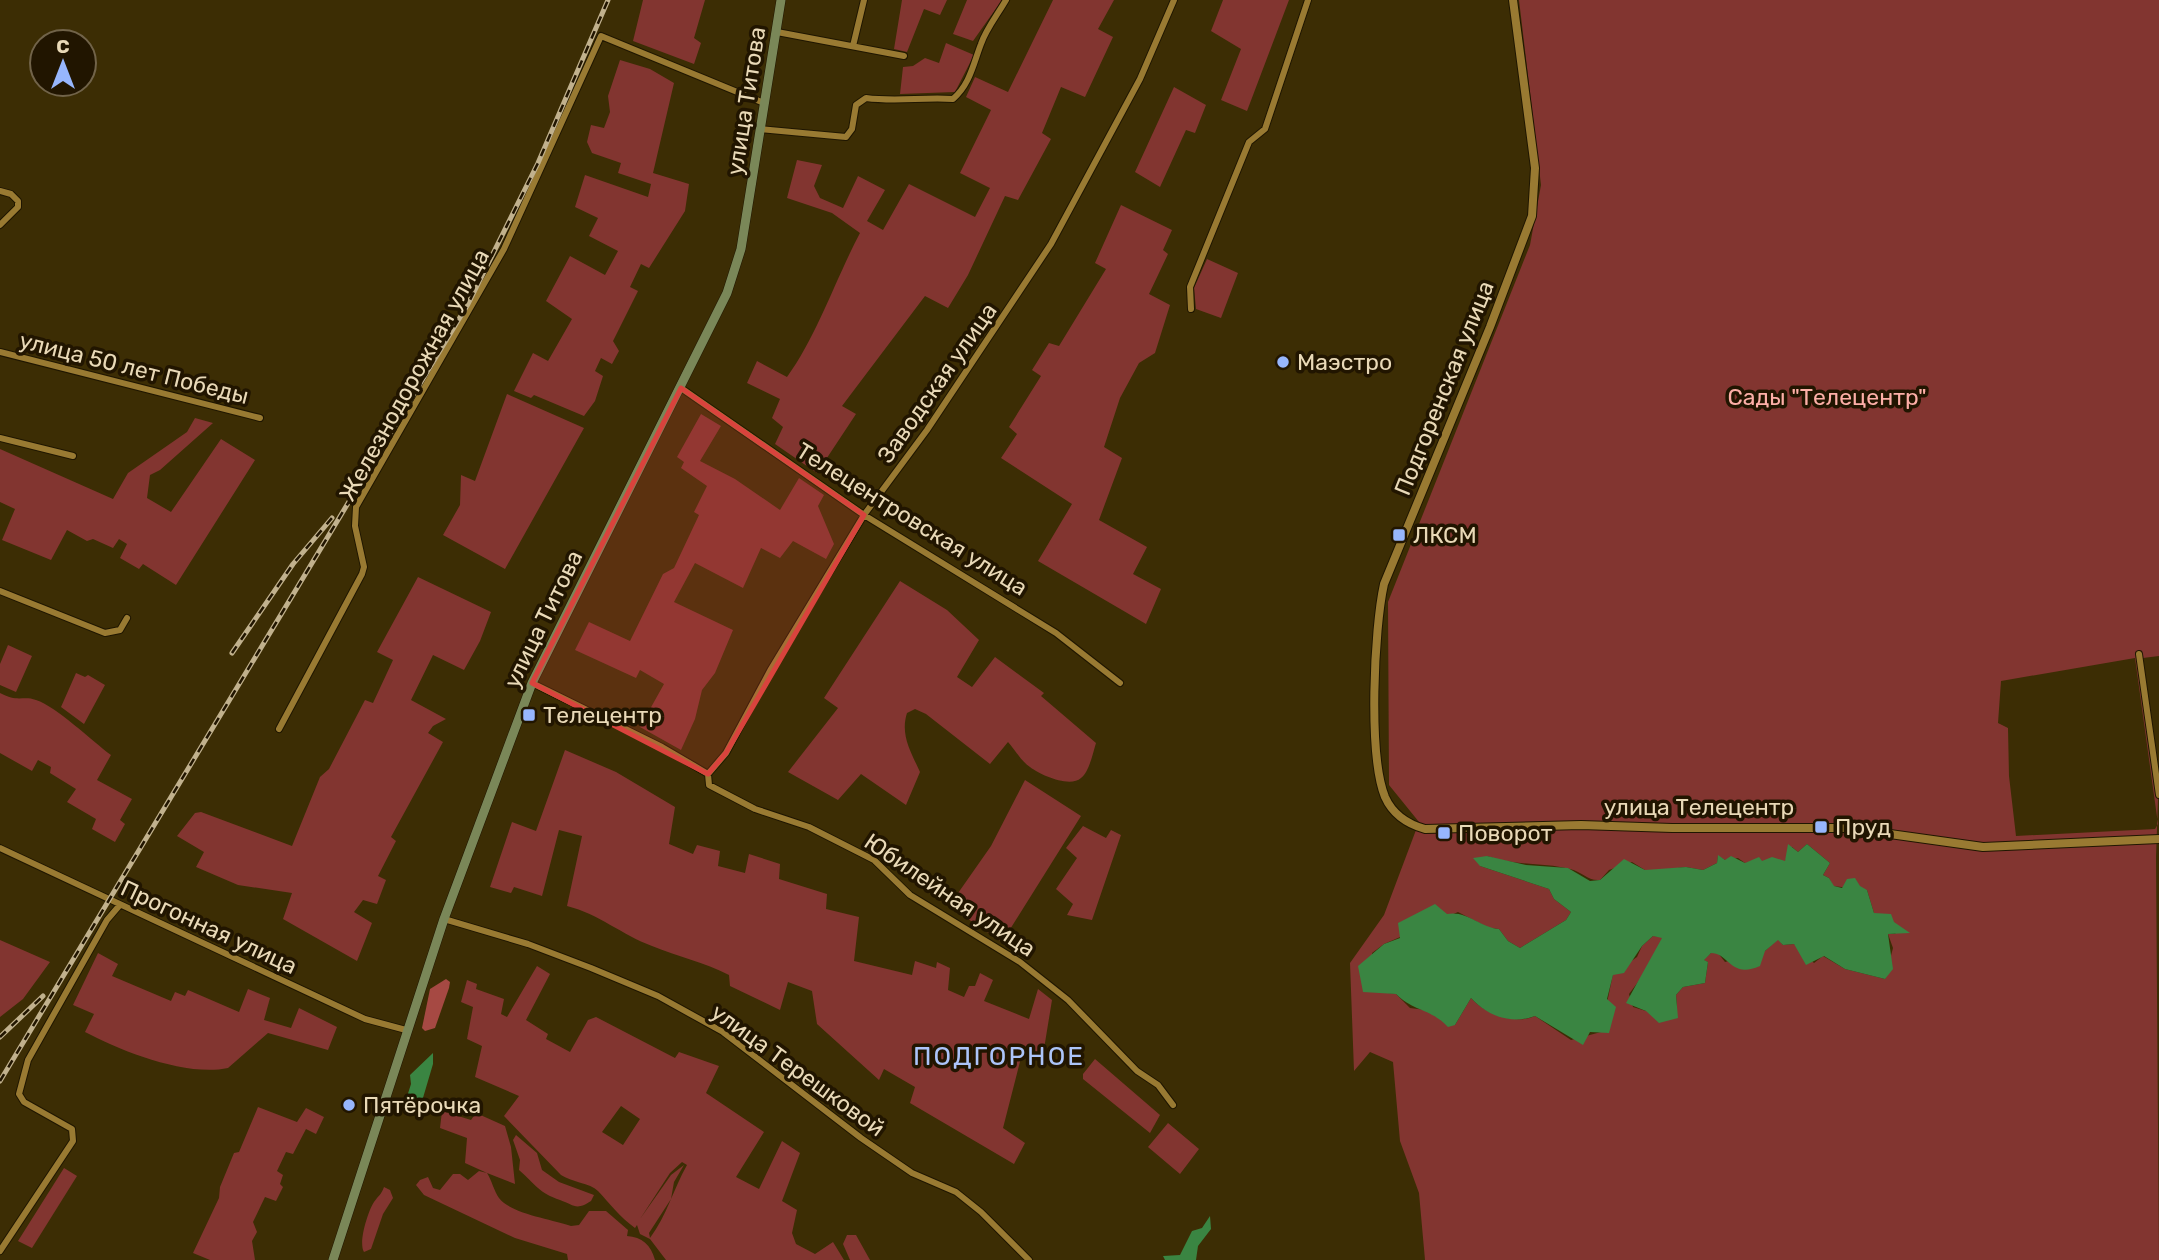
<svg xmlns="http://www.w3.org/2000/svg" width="2159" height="1260" font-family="Rubik,sans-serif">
  <rect width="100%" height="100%" fill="#3c2d04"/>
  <path fill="#823530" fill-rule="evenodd" d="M643 0H705L694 38 701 43 694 64 633 41Z
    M902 0H947L940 15 924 9 907 52 894 49Z
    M967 0H1002L973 41 953 34Z
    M1053 0H1114L1098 29 1113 37 1085 97 1061 87 1042 133 1051 139 1018 200 1005 196 968 275 948 308 925 296 842 406 856 414 817 473 775 444 783 427 772 418 780 399 747 383 757 361 787 377C817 336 836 278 860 233L832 213 787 198 797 160 822 165 814 186 820 198 843 208 858 176 885 190 867 221 883 230 909 184 975 217 990 188 960 173 991 110 966 97 975 77 1008 92Z
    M1223 0H1289L1247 111 1221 100 1241 49 1211 31Z
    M1519 0H2159V656L2143 658 2159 770 2156 857 2159 1260H1425L1419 1193 1400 1141 1393 1062 1370 1052 1354 1071 1350 963 1384 915 1419 822 1389 785 1388 602 1530 245 1541 185ZM2135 658 2158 824 2155 829 2016 836 2009 776 2008 728 1998 723 2001 681ZM1807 844 1830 863 1823 875 1829 878 1833 886 1867 890 1874 913 1896 934H1888L1893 948 1885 979 1845 969 1823 956 1814 963 1794 944 1783 945 1778 939 1765 951 1725 962 1718 953H1711L1703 960 1708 962 1705 983 1683 987 1676 995 1677 1006 1646 1011 1633 1007 1629 994 1647 970 1663 937 1653 936 1642 946 1637 957 1613 974 1601 1032 1571 1040 1535 1016C1515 1025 1485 1014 1471 998L1455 1025 1426 1010 1410 1008 1396 994 1372 991V953L1384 944 1458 912 1489 928 1499 929 1508 941 1520 948 1566 920 1571 912 1554 899 1549 889 1480 866 1487 856C1514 866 1543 862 1570 869 1583 872 1587 881 1600 880L1609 870 1632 862 1645 870H1660L1686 867 1703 870 1717 863 1718 856 1725 860 1738 858 1745 863 1785 861 1792 847 1798 852Z
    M946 43 974 55 955 92 900 94 903 67 913 66 925 58 939 63Z
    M620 60 650 69 674 83 653 173 689 184 685 211 649 268 641 264 630 287 638 291 613 341 619 351 612 364 601 358 595 371 603 376 595 401 584 416 534 395 531 398 514 391 533 353 548 361 572 319 546 301 570 256 605 275 618 251 589 236 598 218 575 207 585 175 648 197 651 184 618 173 621 163 592 153 587 142 591 125 604 128 610 112 608 96Z
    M1174 87 1206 105 1195 133 1186 130 1160 187 1135 172Z
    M1121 205 1172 230 1163 250 1168 254 1149 294 1170 305 1155 353 1139 363 1120 398 1104 447 1122 458 1099 520 1147 547 1133 574 1161 589 1146 624 1038 561 1072 504 1001 458 1017 434 1009 427 1041 376 1032 370 1049 343 1059 346 1106 269 1095 263Z
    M1207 259 1238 273 1221 318 1196 309 1194 288Z
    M507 394 584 428 505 569 443 535 460 505 461 475 475 481Z
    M701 414 721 426 700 461 735 479 780 510 799 478 824 495 818 506 834 544 826 559 793 541 780 558 761 548 743 588 695 563 674 602 733 630 715 673 702 690 695 719 681 750 640 727 664 684 640 670 636 678 575 650 589 622 630 641 663 574 674 568 699 515 694 512 707 486 681 468 684 462 677 457Z
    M195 418 213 423 160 470 150 475 147 498 171 512 221 439 255 460 176 585 143 564 139 569 120 558 127 544 119 539 113 548 93 539 87 541 67 530 51 560 2 540 15 509 0 502V449L113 499 128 473 187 432Z
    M418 577 491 612 480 641 464 670 433 655 411 700 446 719 433 726 428 733 443 742 391 837 396 841 378 876 386 880 377 904 363 900 354 912 372 923 357 961 283 919 292 893 238 885 196 867 204 852 177 836 195 813 201 812 292 846 320 777 329 769 365 700 373 703 393 660 377 652Z
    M900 581 947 610 979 640 957 677 972 687 995 657 1044 693 1041 696 1096 743C1093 753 1089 772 1081 778 1070 788 1040 775 1030 767 1021 761 1015 750 1008 742L990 764 926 714 915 709 907 713C900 735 911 752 920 772L906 805 861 774 838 800 788 772 838 708 824 698Z
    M8 645 32 656 16 692 0 685V664Z
    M76 673 85 677 88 675 105 685 84 724 61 707Z
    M0 693C19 703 23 695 36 700 57 707 92 741 111 755L97 780 132 799 120 820 125 824 115 842 92 829 96 819 67 802 76 789 50 773 51 767 38 760 32 771 0 753Z
    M565 750 616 772 675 807 669 844 693 854 697 845 720 851 718 866 745 873 749 854 780 864 779 879 827 894 826 909 859 917 854 961 912 975 915 961 936 968 937 962 950 968 948 990 964 997 969 986H975L980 973 993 980 984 1001 1029 1019 1038 989 1052 1000 1043 1055 1024 1046 1003 1128 1025 1143 1014 1164 910 1103 915 1087 884 1069 879 1080 817 1024 812 991 788 982 780 1010 730 986 729 975C704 962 678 957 652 946 622 935 599 914 567 906L582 836 559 830 542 896 514 887 511 893 490 887 512 822 536 831Z
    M1025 780 1081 816 1002 942 949 906 991 846Z
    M1083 826 1106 838 1111 830 1121 835 1092 920 1067 915 1073 904 1056 889 1077 858 1066 848Z
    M0 940 50 962 23 999 0 1017Z
    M98 953 118 964 112 976 171 1001 175 992 185 996 188 990 239 1012 248 989 270 998 264 1020 291 1028 299 1008 337 1027 328 1050 268 1033 228 1068C186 1077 121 1051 85 1032L94 1014 73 1005Z
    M537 966 550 974 526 1020 548 1034 546 1039 570 1052 588 1020 596 1017 675 1058 679 1052 719 1066 706 1093 764 1132 736 1177 759 1189 782 1141 800 1153 782 1201 797 1210 792 1233 796 1244 815 1254 833 1242 844 1260H666L650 1239 640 1234 637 1225 635 1228C620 1217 610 1204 598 1191 590 1183 571 1182 561 1175L504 1116 519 1096 475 1077 482 1046 467 1039 473 1007 461 1002 467 980 477 984 476 989 504 999 501 1014 507 1017ZM621 1106 640 1119 623 1145 602 1132ZM682 1162 687 1165C673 1190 667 1215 650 1238L649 1233 671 1199 674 1182 684 1165 671 1175 640 1219 670 1173Z
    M1095 1059 1160 1115 1150 1133 1083 1079V1074Z
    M258 1107 297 1122 306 1108 324 1117 316 1134 306 1129 293 1154 286 1152 277 1171 283 1175 280 1184 283 1187 276 1201 265 1197 253 1222 257 1232 252 1241 255 1260H210L193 1253 219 1198 220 1187 234 1153 239 1152Z
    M442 1111 471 1120 476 1113 505 1126 511 1147 515 1184 487 1173C492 1181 494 1191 499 1198 511 1214 552 1219 571 1226L579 1225 589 1211H606L628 1230 627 1236C642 1237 651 1245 655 1260H568L567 1254 515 1238 424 1195 416 1185 420 1180 428 1177 433 1188 440 1190 453 1174H460L468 1180 479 1171 487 1173 465 1163 467 1138 440 1128Z
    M1168 1123 1199 1149 1180 1174 1148 1147Z
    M516 1135 537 1153 542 1170 559 1182 594 1195 591 1201C576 1211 574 1205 560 1200 539 1193 536 1185 519 1170L520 1160 513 1140Z
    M64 1168 77 1176 32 1248 18 1241Z
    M384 1187 390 1190 393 1198 383 1214 371 1249 364 1252C358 1243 368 1211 374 1202 379 1195 381 1195 384 1187Z
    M847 1235H856L870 1260H850L843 1244Z"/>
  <path fill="#a64943" d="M446 979 450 982 449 988 435 1028 425 1031 422 1028 430 989Z"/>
  <path fill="#3a8542" d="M1788 844 1798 852 1807 844 1830 863 1823 875 1829 878 1834 886 1842 888 1847 879 1855 878 1860 886 1867 890 1874 913 1891 914 1894 922 1910 933 1888 934 1893 969 1885 979 1845 969 1824 956 1806 965 1794 944 1783 945 1778 940 1765 951 1760 966C1730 979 1729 953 1711 953L1704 960 1708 962 1705 983 1683 987 1676 995 1678 1018 1659 1023 1646 1011 1626 1003 1662 938 1653 936 1642 946 1624 973 1613 975 1607 999 1616 1007 1609 1033 1590 1032 1583 1045 1535 1016C1512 1025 1487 1016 1471 998L1455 1025 1448 1027C1430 1008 1414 1012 1396 994L1363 992 1358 966 1384 944 1400 938 1398 923 1435 904 1447 914C1466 910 1480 927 1499 929L1508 941 1520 948 1566 920 1571 912 1554 899 1549 889 1480 866 1473 858 1487 856 1526 865 1568 868 1590 881 1600 880 1624 859 1645 870 1686 867 1703 870 1717 863 1718 855 1725 860 1731 856 1745 863 1759 857 1762 861 1772 857 1785 861Z
    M433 1053V1064L420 1108 405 1103 411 1084 410 1075Z
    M1210 1216 1211 1229 1198 1246 1196 1260H1165L1163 1256 1180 1255 1192 1231 1202 1228Z"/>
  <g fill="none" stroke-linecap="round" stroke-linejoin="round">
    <defs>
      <path id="minor" d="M777 32 904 56
        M853 46 864 0
        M760 129 846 137 852 129 856 105 866 98C896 102 923 97 953 99 970 84 973 65 981 44 986 29 998 14 1006 0
        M0 191 11 194 18 201V207L0 225
        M1191 309 1190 287 1249 142 1265 129 1308 0
        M0 352 260 418
        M681 388 864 515 1056 633 1120 683
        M0 438 73 456
        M0 591 105 633 120 630 127 618
        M2139 654 2159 795
        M532 683 662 747 708 774 709 785 755 809 809 827 874 860 910 895 1020 962 1068 1000 1137 1071 1158 1085 1173 1105
        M279 729 362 574 364 567 355 526 356 507 504 249 601 36 764 103
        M708 774 726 753 771 669 864 515 927 430 1051 244 1140 79 1174 0
        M0 848 365 1019 406 1030
        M444 919 528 944 591 968 658 996 723 1032 861 1138 912 1173 956 1192 981 1212 1029 1260
        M0 1251 73 1141 72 1129 24 1102 19 1094 28 1060 107 920 119 906"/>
      <path id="tertiary" d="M1513 0 1535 168 1532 216 1490 327 1384 584C1374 629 1368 755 1385 797 1393 815 1407 824 1425 829L1581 825 1672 828H1847L1983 847 2159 839"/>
      <path id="secondary" d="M333 1260 444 919 532 683 727 293 741 249 781 0"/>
    </defs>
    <use href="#minor" stroke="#1f1601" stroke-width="8"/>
    <use href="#tertiary" stroke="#1f1601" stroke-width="10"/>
    <use href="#secondary" stroke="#1f1601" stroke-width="10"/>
    <use href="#minor" stroke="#997a32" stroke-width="6"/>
    <use href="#tertiary" stroke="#997a32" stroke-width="8"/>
    <use href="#secondary" stroke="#7a8758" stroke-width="9"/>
    <defs>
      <path id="rail" d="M232 653 293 564 332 518
        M0 1037 43 996
        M0 1081 468 304 538 163 608 0"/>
    </defs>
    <use href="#rail" stroke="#c1b18d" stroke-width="5"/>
    <use href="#rail" stroke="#211500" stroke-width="2.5" stroke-dasharray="8" stroke-linecap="butt"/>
  </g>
  <path fill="#d9433d" fill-opacity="0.2" stroke="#d9433d" stroke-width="5" stroke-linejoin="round" d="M681 388 864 515 726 753 708 774 532 683Z"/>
  <g fill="#97b6fd" stroke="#211500" stroke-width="2.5">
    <circle cx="1283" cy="362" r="7"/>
    <rect x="1392" y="528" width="14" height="14" rx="3.5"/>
    <rect x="522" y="708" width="14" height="14" rx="3.5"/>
    <rect x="1814" y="820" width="14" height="14" rx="3.5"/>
    <rect x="1437" y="826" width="14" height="14" rx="3.5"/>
    <circle cx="349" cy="1105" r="7"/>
  </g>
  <g text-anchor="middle" stroke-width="7" stroke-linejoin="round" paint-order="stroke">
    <g font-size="23" fill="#e9d9b7" stroke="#211500">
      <text transform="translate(746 101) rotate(-81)" y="8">улица Титова</text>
      <text transform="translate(134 368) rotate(14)" y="8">улица 50 лет Победы</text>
      <text transform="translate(414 375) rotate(-61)" y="8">Железнодорожная улица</text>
      <text transform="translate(937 383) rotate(-55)" y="8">Заводская улица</text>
      <text transform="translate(1444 388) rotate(-68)" y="8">Подгоренская улица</text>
      <text transform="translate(912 519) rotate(32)" y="8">Телецентровская улица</text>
      <text transform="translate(543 619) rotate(-64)" y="8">улица Титова</text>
      <text x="1699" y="815">улица Телецентр</text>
      <text transform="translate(950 895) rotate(34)" y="8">Юбилейная улица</text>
      <text transform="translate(209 927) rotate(25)" y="8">Прогонная улица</text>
      <text transform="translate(798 1070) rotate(36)" y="8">улица Терешковой</text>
    </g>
    <g font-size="23" fill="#e9d9b7" stroke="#211500" text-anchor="start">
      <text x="1297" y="370">Маэстро</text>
      <text x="1413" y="543">ЛКСМ</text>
      <text x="543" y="723">Телецентр</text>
      <text x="1835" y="835">Пруд</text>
      <text x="1458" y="841">Поворот</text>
      <text x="363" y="1113">Пятёрочка</text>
    </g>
    <g font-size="23" fill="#fdafa7" stroke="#211500">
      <text x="1827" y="405">Сады "Телецентр"</text>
    </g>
    <g font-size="26" letter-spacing="2" fill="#acc4f9" stroke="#211500">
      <text x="999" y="1065">ПОДГОРНОЕ</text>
    </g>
  </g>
  <g transform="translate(63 63)"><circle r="33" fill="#211500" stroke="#716349" stroke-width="2"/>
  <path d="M0-5L12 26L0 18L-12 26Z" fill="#97b6fd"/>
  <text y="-10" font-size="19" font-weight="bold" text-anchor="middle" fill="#e9d9b7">С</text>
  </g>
</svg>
